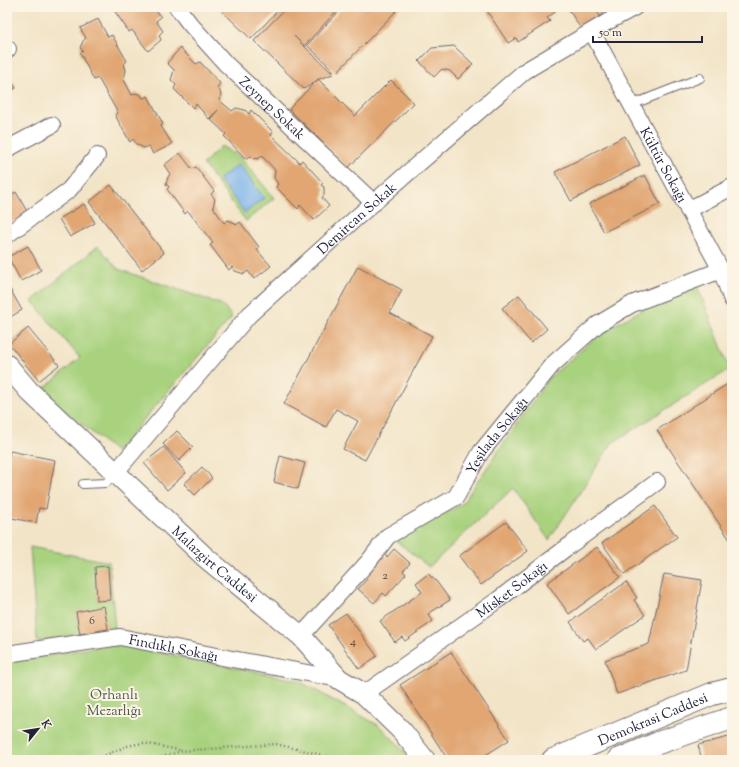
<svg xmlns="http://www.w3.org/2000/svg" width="739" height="767" font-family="'Sorts Mill Goudy',serif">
  <rect width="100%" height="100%" fill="#fcf5e5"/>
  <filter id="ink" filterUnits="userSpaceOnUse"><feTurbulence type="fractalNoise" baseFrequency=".025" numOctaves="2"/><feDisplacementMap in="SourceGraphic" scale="8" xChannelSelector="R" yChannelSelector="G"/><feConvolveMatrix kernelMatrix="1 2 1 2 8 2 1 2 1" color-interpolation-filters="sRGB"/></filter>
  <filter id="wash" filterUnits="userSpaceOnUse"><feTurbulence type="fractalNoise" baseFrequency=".012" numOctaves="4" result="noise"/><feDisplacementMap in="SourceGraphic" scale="16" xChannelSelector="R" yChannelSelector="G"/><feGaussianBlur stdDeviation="0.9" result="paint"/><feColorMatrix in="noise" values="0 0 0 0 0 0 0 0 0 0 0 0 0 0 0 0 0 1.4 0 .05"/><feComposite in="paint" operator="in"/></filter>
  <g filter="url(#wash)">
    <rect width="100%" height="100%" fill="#f2e4c7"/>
    <path fill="#a8d27e" stroke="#657a5c" d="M221 146 240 157 274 198 246 221 203 164Z
      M98 246 118 269 223 305 232 317 116 452 41 391 80 358 32 301Z
      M697 285 730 369 612 443 549 540 513 488 429 567 395 540 462 504 548 379 602 332 645 308Z
      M30 547 109 562 115 628 37 642Z
      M115 644 297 680 378 725 402 748 409 760H7V662Z"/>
    <path fill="#7cb4ec" stroke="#4f6b94" d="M239 164 264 198 245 213 219 179Z"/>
    <g id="blocks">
      <path fill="#e1a672" d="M114 7H153L161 17 156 21 163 31 159 35 161 40 148 51 132 30 129 32 118 16 114 10Z
        M218 7H281L251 39Z
        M287 7H340L304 46 294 36 333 74 319 79 304 89 254 41Z
        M343 7H400L336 73 307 45Z
        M486 7H552L555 12 547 18 550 21 518 42 516 38 508 43 485 8Z
        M567 7H594L600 16 581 29Z
        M599 7H621L604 16Z
        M98 19 108 37 112 35 127 61 124 64 126 70 125 75 123 78 132 95 136 93 141 95 143 98 148 96 163 124 161 126 172 144 153 154 149 146 144 148 136 144 133 139 130 142 115 115 118 113 98 78 94 80 80 53 83 51 80 48 83 41 86 38 80 28Z
        M454 46 473 64 458 79 450 71 442 69 434 77 419 61 432 48Z
        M180 48 196 64 200 62 220 83 217 88 220 91 221 96 219 100 232 111 236 108 245 110 249 114 251 110 273 132 271 135 300 163 302 160 323 183 321 185 324 187V195L322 198 329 206 314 220 300 205 298 209 276 187 278 184 274 178 275 170 262 156 258 159 253 158 251 156 246 159 224 136 226 134 210 119 218 110 209 119 196 104 193 108 174 89 176 85 171 80 174 70 167 63Z
        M7 74 16 88 7 94Z
        M318 79 355 116 391 80 414 103 348 168 289 109Z
        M625 136 640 165 571 201 555 172Z
        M180 153 192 169 196 167 214 191 211 194 215 199 213 207 224 223 228 220 233 222 236 225 240 222 259 247 257 250 271 266 254 279 248 271 244 274 235 271 232 267 229 270 210 245 213 243 188 211 185 214 167 189 169 187 166 184 168 177 170 174 164 165Z
        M645 175 660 204 604 232 589 204Z
        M7 179 12 187 7 190Z
        M111 185 164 253 142 270 89 202Z
        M16 192 29 215 7 226V197Z
        M84 204 95 223 70 237 59 219Z
        M28 246 41 270 21 281 8 257Z
        M358 266 402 290 390 313 432 336 365 460 343 449 358 421 336 409 326 427 284 404Z
        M7 284 22 310 7 319Z
        M519 295 547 329 531 343 502 308Z
        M28 328 59 365 39 381 9 344Z
        M732 381V543L657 430Z
        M177 431 193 447 179 461 163 444Z
        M164 447 186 473 167 490 144 463Z
        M10 451 55 460 46 509 39 508 36 523 7 517V467Z
        M280 456 305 463 298 489 274 482Z
        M202 467 212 478 195 495 184 484Z
        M655 506 677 537 624 574 602 543Z
        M506 522 528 551 481 585 459 556Z
        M597 547 620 577 569 614 547 583Z
        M394 549 410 563 403 571 406 574 386 596 383 593 374 603 358 589 367 579 364 576 384 554 387 557Z
        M108 566 110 600 97 601 95 567Z
        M428 574 436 581 450 600 428 614 433 621 405 641 402 637 395 642 380 621 422 592 416 583Z
        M664 574 702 580 686 670 617 694 605 660 649 644Z
        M626 582 637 598 634 600 645 615 596 649 588 638 583 641 570 622Z
        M104 606 108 629 80 634 76 612Z
        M346 613 377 656 359 669 328 625Z
        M451 652 509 740 478 760H448L400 685Z
        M732 736V760H702L698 745Z"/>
    </g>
  </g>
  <g filter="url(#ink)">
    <use href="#blocks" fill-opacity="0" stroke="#6b666c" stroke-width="1"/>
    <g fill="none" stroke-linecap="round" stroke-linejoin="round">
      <defs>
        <path id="service" d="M631 105 700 78
          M83 484 106 483 115 473"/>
        <g id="minor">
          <path id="s1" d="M177 7 190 24 226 64 374 203"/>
          <path id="s2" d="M592 32 721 270 732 300"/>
          <path d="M7 50 8 49"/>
          <path d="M7 149 52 125"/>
          <path d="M688 210 732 187"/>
          <path d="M7 235 69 190 97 156"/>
          <path id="s3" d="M115 473 249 315 356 218 525 71 609 21 635 7"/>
          <path id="s4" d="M301 636 369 561 388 536 456 497 481 452 552 365 597 325 632 304 721 270"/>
          <path id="s5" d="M7 654 120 637 232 659 339 679"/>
          <path id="s6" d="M364 694 499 599 570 545 657 482"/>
        </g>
        <g id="tertiary">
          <path id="s7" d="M7 365 29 391 206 558 301 636 339 679 364 694 402 731 425 760"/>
        </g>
        <g id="primary">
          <path id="s8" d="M553 760 712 694 732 689"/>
          <path d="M618 760 658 743 732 718"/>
        </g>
      </defs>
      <use href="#service" stroke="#6b666c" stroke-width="10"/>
      <use href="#minor" stroke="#6b666c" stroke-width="18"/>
      <use href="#tertiary" stroke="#6b666c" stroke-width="22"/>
      <use href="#primary" stroke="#6b666c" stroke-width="24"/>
      <path stroke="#6b666c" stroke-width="2.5" stroke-dasharray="1 3" stroke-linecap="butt" d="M94 760 127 746 143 743 179 750
        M154 760 181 751 276 744 343 760"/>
      <use href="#service" stroke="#fff" stroke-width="8"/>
      <use href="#minor" stroke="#fff" stroke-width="16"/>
      <use href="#tertiary" stroke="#fff" stroke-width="20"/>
      <use href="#primary" stroke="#fff" stroke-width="22"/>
    </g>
  </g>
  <g text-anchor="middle" stroke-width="4" stroke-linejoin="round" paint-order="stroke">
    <g font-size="12" fill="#524349">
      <text x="385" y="579">2</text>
      <text x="92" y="624">6</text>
      <text x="353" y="645">4</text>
    </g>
    <g font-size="14" fill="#22223b" stroke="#fcf5e5">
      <text dy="5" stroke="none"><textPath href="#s1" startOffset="139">Zeynep Sokak</textPath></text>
      <text dy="5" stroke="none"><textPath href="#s2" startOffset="151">Kültür Sokağı</textPath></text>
      <text dy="5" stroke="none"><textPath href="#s3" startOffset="352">Demircan Sokak</textPath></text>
      <text dy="5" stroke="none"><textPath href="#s4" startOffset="285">Yeşilada Sokağı</textPath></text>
      <text dy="5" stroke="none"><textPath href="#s7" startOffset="288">Malazgirt Caddesi</textPath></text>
      <text dy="5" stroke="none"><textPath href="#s6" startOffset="181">Misket Sokağı</textPath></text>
      <text dy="5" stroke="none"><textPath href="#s5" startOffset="169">Fındıklı Sokağı</textPath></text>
      <text dy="5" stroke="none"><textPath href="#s8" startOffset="108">Demokrasi Caddesi</textPath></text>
    </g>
    <g font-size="14" fill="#4a574f" stroke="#fcf5e5">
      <text x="114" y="699">Orhanlı<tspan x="114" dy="16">Mezarlığı</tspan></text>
    </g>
  </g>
  <rect width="739" height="767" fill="none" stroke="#fcf5e5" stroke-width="24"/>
  <g transform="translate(38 729) rotate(60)" stroke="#fcf5e5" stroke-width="3" paint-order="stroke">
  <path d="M0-3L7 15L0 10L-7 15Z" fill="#22223b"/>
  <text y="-6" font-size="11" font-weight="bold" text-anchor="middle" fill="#22223b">K</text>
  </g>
  <path d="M593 36v6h109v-6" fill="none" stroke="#22223b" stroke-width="2"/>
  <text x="599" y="36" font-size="12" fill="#22223b" stroke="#fcf5e5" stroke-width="3" paint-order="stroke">50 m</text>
</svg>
